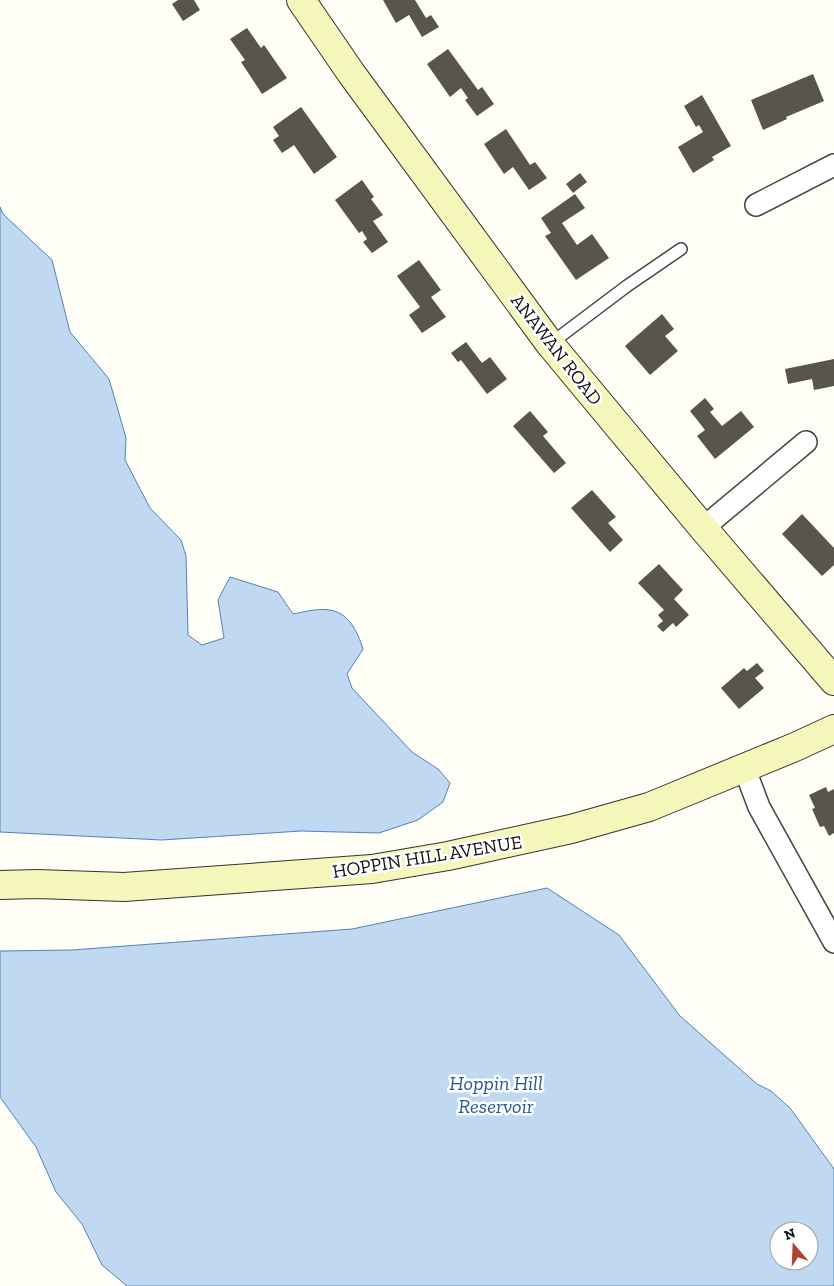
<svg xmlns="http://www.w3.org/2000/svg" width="834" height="1286" font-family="'Zilla Slab',serif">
  <rect width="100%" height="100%" fill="#fefdf6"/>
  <path fill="#c0d8f0" stroke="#4f83bf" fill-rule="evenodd" d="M0 207 3 214 52 260 70 332 109 379 126 438 125 460 150 508 181 540 186 556 188 635 202 645 224 638 218 600 230 577 278 592 293 614C304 612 318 608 329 610 349 612 358 633 363 649L347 674 352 688 412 752 438 769 450 783 443 802 418 820 379 833 301 831 162 840 0 832Z
    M547 888 619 935 680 1016 757 1084 771 1091 790 1108 834 1169V1286H127L102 1265 82 1224 56 1192 36 1147 0 1097V951L72 950 352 929ZM779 1231H809V1261H779Z"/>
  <path fill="#58544e" d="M178 0H194L200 10 183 21 172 4Z
    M383 0H415L426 18 431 15 439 27 422 37 409 15 396 23Z
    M247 28 261 48 264 45 287 78 262 94 241 62 245 60 230 39Z
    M448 49 478 90 482 87 494 104 477 116 465 100 468 98 461 88 450 97 427 64Z
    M813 74 824 101 786 117 787 119 763 130 751 100Z
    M702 95 731 146 712 157 714 160 693 173 678 147 703 132 699 125 696 127 684 106Z
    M301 107 337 157 314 174 294 145 282 153 273 140 279 136 273 127Z
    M506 129 530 165 535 162 547 178 529 190 513 167 504 174 484 144Z
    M580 173 587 182 573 193 566 184Z
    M362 180 374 197 371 199 383 215 373 221 388 242 372 253 363 242 367 239 362 231 359 233 335 200Z
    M575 194 585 208 562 223 577 245 592 234 609 258 576 280 545 236 551 233 541 218Z
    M419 260 441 290 431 297 446 317 422 333 409 315 420 307 397 276Z
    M662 314 674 329 665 336 678 351 650 375 625 346Z
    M466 342 482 363 490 357 507 379 487 394 461 360 458 362 451 353Z
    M834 359V386L814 390 812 379 788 384 785 369Z
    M705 398 714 409 710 412 722 426 741 411 754 427 715 459 697 436 705 430 690 411Z
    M530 411 548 432 543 436 566 463 554 473 513 426Z
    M592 490 616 517 608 523 623 540 610 552 571 508Z
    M802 514 834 548V565L822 576 782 534Z
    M659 564 683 590 674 599 689 615 676 627 673 623 663 632 657 626 663 621 658 615 664 610 638 583Z
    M757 663 764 671 755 678 764 688 739 709 721 688 744 668 747 671Z
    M826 787 828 792 834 789V833L829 836 824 826 820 827 812 809 815 808 809 795Z"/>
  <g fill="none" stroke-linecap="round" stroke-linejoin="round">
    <defs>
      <path id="lane" d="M550 344 627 286 681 249"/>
      <path id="street" d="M756 205 834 165
        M703 528 806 442
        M744 767 759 807 834 942"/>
      <path id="secondary" d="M301 0 351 73 550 344 703 528 834 681
        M0 885 37 884 124 887 372 869 448 856 571 829 649 807 795 747 834 729"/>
    </defs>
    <use href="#lane" stroke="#444" stroke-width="14"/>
    <use href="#street" stroke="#444" stroke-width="24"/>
    <use href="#secondary" stroke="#333" stroke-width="30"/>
    <use href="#lane" stroke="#fff" stroke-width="11"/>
    <use href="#street" stroke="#fff" stroke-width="21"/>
    <use href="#secondary" stroke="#f5f6b9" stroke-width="28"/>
  </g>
  <g text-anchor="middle" stroke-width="5" stroke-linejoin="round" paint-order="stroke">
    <g font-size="19" fill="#111" stroke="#fff">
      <text transform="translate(557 349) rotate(52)" y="7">ANAWAN ROAD</text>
      <text transform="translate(427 856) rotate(-9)" y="7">HOPPIN HILL AVENUE</text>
    </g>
    <g font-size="20" font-style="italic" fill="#275796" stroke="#fff">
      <text x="496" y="1090">Hoppin Hill<tspan x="496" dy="23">Reservoir</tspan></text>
    </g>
  </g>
  <g transform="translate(794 1246) rotate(341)"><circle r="24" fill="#ffffff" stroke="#a0a0a0"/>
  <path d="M0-4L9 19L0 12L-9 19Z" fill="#b24238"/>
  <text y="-8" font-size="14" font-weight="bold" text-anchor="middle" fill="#111111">N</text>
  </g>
</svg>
